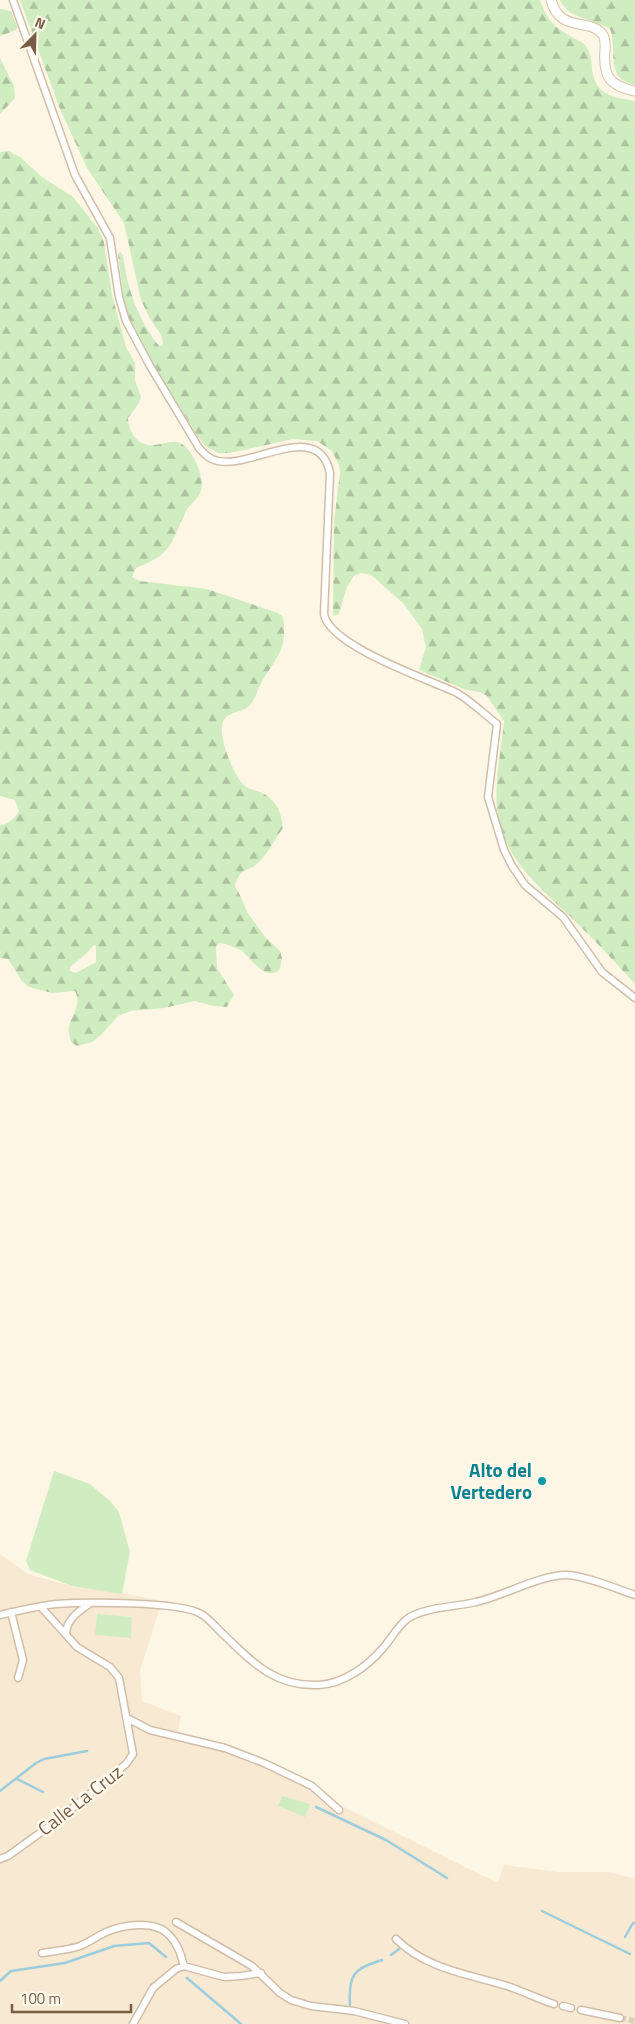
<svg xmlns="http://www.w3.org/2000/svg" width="635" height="2024" font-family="'Titillium Web',sans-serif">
  <defs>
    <pattern id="forest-firs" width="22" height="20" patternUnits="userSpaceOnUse" patternTransform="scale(1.25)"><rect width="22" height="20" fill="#cfedc1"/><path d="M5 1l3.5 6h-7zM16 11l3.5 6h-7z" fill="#adc39f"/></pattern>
  </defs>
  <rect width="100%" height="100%" fill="#fef6e4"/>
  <path fill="#f7e9d2" d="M0 1554 28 1574 71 1586 122 1593 162 1601 140 1671 142 1701 181 1716 178 1733 213 1741 277 1765 306 1780 340 1805 481 1875 498 1882 504 1865 558 1872H610L635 1879V2024H0Z"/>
  <path fill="url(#forest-firs)" fill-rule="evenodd" d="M20 0H540C547 20 554 27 572 37 576 40 582 41 585 45 590 50 591 59 592 67 594 95 612 97 635 101V984C617 964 599 945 580 926 550 896 509 866 499 822 492 788 501 755 504 721L487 696 480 692 466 690 419 670 426 647 422 629 403 603 371 575 361 573 354 576 347 587 339 614 334 616 333 614 334 522 340 473 339 465 332 451 317 441 293 439 230 453H218L205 446 198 437 154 366 131 324 124 301 118 254 120 252 123 255C127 288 138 320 159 346H162L163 343 161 335 149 317 141 300 124 223 87 168 60 109Z
    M560 0H635V85C604 79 618 51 610 29 594 19 568 19 560 0Z
    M0 9 11 11 18 28 14 31 0 36Z
    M0 58 14 86 15 98 0 114Z
    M9 151 20 157 42 177 73 197 97 227 104 242 112 295 126 347 135 363V380L141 397 139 403 128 418C129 432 137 447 154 445 166 444 175 437 186 447 195 456 206 480 200 493 197 500 190 504 186 511 170 544 174 553 136 568L132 577 140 581 207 589 278 613 283 617C288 651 276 657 261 683 257 691 255 701 248 707 239 714 224 711 222 726 220 741 234 777 245 786 249 789 255 790 260 792 276 799 281 811 283 828 275 839 268 853 259 862 247 874 241 865 235 886L241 897 247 912 266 938 280 951 282 958 280 969C267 983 251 959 242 951 236 947 226 944 219 943L216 947 217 968 234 995 227 1007 214 1006 195 1001 164 1008 131 1011 118 1016 102 1034 92 1042 77 1046 71 1042C70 1038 68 1031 69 1026 72 1014 82 1004 75 991L52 993 29 987 22 981 8 959 0 958V825C8 824 16 818 19 811L15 800 0 796V152ZM94 945 96 946V962L76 973 70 971V967L86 954Z"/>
  <path fill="#cfedc1" d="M54 1471 90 1484 111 1502 119 1512 130 1552 122 1594 72 1586 30 1570 26 1561Z
    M97 1614 132 1617 131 1638 95 1635Z
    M282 1796 310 1804 305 1817 278 1806Z"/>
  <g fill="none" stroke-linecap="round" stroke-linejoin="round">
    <path stroke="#9ccddd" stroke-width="2.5" d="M17 1779 43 1792
      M0 1791 36 1763 44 1759 87 1751
      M316 1807 386 1840 447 1878
      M542 1911 630 1954
      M625 1937 633 1923H635
      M391 1955 399 1949
      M187 1978 241 2024
      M0 1981 11 1971 65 1963 114 1946 149 1943 166 1957
      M350 2005C348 1974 354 1969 382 1960"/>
    <path stroke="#ddd0bd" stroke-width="6" stroke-dasharray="6 3" stroke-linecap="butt" d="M620 2018 635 2021"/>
    <defs>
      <path id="street" d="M13 0 75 175 110 238 119 297 126 321 150 366 199 448C204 454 210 460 218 461 251 469 319 418 330 473L324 614C329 646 428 679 457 693 471 701 484 714 497 724L488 797 504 850 512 866 525 885 563 917 602 972 635 998
        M11 1612 23 1660 18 1678
        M0 1615C18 1611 37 1606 56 1604 83 1602 180 1601 201 1614 210 1619 216 1628 223 1634 253 1663 275 1687 319 1685 343 1684 368 1666 383 1648 391 1639 397 1627 407 1619 423 1607 456 1607 476 1602 503 1596 540 1575 566 1575 584 1575 617 1589 635 1595
        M66 1633C67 1619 78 1612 89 1604
        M127 1718 150 1730 225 1748 264 1763 312 1786 339 1810
        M0 1859 8 1856 58 1820 126 1764 133 1754 119 1678 110 1667 77 1647 41 1607
        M176 1922 252 1966 280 1993 291 2000 311 2006 354 2011 405 2024
        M396 1939C426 1969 468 1974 507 1986 523 1991 538 1999 554 2004
        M42 1953C54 1951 68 1950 80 1946 88 1943 96 1937 104 1933 121 1925 155 1919 169 1935 178 1944 181 1955 184 1966
        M563 2006 571 2008
        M581 2010 620 2018
        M133 2024 153 1988 176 1969 184 1966 224 1977 241 1976 261 1973"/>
      <path id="secondary" d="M551 0C560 34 591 17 603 35 606 40 605 45 605 50 603 76 609 86 635 91"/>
    </defs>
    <use href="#street" stroke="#d1bea9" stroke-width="9"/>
    <use href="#secondary" stroke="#d7c1a9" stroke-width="11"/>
    <use href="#street" stroke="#fff" stroke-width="6"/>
    <use href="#secondary" stroke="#fff" stroke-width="9"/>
  </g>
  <circle fill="#0f9aa8" stroke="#fff9ec" stroke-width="2" cx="542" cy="1481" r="5"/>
  <g text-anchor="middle" stroke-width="5" stroke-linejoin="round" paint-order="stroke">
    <g font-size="19" font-weight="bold" fill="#0d838f" stroke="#fff9ec" text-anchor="end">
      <text x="532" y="1477">Alto del<tspan x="532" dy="22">Vertedero</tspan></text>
    </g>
    <g font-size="19" fill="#7a5d47" stroke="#fff9ec">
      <text transform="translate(80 1800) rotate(-38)" y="7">Calle La Cruz</text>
    </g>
  </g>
  <g transform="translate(35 35) rotate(23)" stroke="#fff9ec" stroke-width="4" paint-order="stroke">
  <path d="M0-4L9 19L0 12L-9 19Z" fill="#7a5d47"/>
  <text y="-8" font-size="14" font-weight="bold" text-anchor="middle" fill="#7a5d47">N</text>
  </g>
  <path d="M12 2004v8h119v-8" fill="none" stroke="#7a5d47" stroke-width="2.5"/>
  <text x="20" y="2004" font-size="15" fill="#7a5d47" stroke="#fff9ec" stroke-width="4" paint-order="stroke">100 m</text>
</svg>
